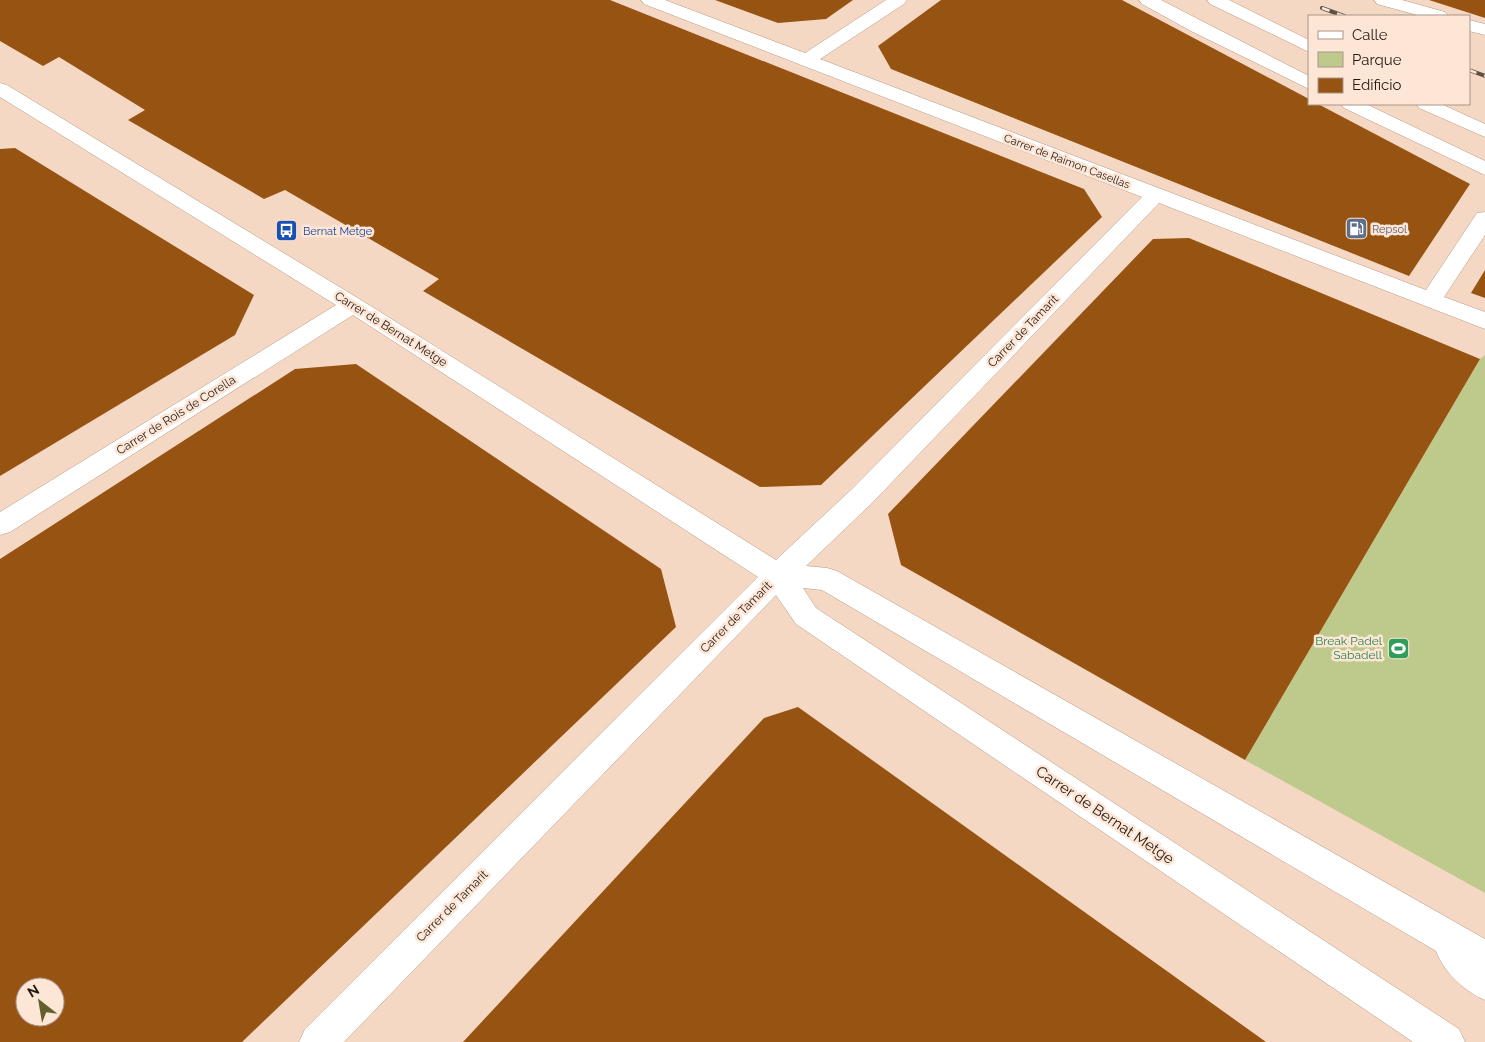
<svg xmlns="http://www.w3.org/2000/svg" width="1485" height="1042" font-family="Raleway,sans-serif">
  <rect width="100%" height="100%" fill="#f5d8c3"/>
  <path fill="#beca8c" d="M1485 355V893L1245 760 1480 359Z"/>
  <path fill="#975312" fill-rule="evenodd" d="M0 0H610L1084 189 1102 217 821 485 760 487 423 291 439 279 285 190 264 199 128 120 145 110 59 57 43 66 0 41Z
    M715 0H853L826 19 778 23Z
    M941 0H1122L1309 99V104H1318L1470 184 1409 276 891 69 878 46Z
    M1429 0H1485V18Z
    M15 148 254 295 235 335 0 476V149Z
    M1189 238 1480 359 1245 760 901 565 888 514 1153 239Z
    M1485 270V298L1471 293Z
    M356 364 661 569 676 627 242 1042H0V559L295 369ZM25 987H55V1017H25Z
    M798 707 1266 1042H463L764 718Z"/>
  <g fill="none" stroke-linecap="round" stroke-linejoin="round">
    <defs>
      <path id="minor" d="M641 0H665L805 53 886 0H907L904 4 820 59 1426 290 1477 213 1485 212V235L1444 297 1485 312V329L1159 203 872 503 806 566 827 568 837 571 1485 939V1000C1465 992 1443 971 1436 951L822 590 803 588 816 608 1459 1029 1465 1042H1413L796 624 776 595 344 1042H299L305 1029 758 577 353 315 10 532 0 535V512L336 305 0 97V83L7 85 361 300 776 560 852 489 1142 197 644 4Z
        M1139 0H1161L1309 76V89L1191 31 1142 4Z
        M1207 0H1229L1309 40V52L1210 4Z
        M1374 0H1402L1445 12 1448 16H1421L1377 4Z
        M1469 20 1485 24V35L1469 31Z
        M1341 104H1366L1485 161V175L1344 108Z
        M1416 104H1441L1485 124V137L1419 108Z"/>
    </defs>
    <use href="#minor" stroke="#b59a86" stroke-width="1"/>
    <use href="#minor" fill="#fff" fill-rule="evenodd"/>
    <defs>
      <path id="rail" d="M1322 8 1344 16
        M1469 70 1485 76"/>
    </defs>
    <use href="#rail" stroke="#5e4f44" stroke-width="4"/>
    <use href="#rail" stroke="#fee6d6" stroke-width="2.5" stroke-dasharray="8" stroke-linecap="butt"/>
  </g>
  <defs>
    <symbol id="fuel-square" viewBox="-11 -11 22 22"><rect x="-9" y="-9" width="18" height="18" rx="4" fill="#5c6f8a" stroke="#fee6d6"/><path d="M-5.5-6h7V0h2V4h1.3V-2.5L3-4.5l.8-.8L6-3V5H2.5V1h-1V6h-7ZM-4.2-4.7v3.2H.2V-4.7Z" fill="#fff"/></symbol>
    <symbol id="bus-square" viewBox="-11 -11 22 22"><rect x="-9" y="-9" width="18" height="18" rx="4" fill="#1a4fb4" stroke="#fee6d6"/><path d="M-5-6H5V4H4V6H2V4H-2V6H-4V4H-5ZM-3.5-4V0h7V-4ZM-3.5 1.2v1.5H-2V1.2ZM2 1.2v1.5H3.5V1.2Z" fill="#fff"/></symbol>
    <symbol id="stadium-square" viewBox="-11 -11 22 22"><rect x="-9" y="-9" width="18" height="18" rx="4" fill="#2e9e5b" stroke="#fee6d6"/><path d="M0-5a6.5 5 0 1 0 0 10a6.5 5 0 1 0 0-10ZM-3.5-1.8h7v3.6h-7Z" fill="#fff"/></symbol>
  </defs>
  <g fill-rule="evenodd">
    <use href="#fuel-square" x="1344" y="216" width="25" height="25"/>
    <use href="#bus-square" x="274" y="218" width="25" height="25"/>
    <use href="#stadium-square" x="1386" y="636" width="25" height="25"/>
  </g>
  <g text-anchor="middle" stroke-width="5" stroke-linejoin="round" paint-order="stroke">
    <g font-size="11" fill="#241a12" stroke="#fee6d6">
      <text transform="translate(1067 161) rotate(21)" y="4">Carrer de Raimon Casellas</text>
    </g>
    <g font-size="11" fill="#4e5e75" stroke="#fee6d6" text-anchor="start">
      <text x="1372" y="233">Repsol</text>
    </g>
    <g font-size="11" fill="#164399" stroke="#fee6d6" text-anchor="start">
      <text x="303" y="235">Bernat Metge</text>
    </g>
    <g font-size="12" fill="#241a12" stroke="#fee6d6">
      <text transform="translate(391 329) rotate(32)" y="4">Carrer de Bernat Metge</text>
      <text transform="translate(1023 331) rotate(-46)" y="4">Carrer de Tamarit</text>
      <text transform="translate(176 415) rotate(-32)" y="4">Carrer de Rois de Corella</text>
      <text transform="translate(736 617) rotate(-45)" y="4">Carrer de Tamarit</text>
      <text transform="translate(452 906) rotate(-45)" y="4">Carrer de Tamarit</text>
    </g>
    <g font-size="12" fill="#27864d" stroke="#fee6d6" text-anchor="end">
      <text x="1382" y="645">Break Padel<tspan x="1382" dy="14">Sabadell</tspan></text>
    </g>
    <g font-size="15" fill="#241a12" stroke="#fee6d6">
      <text transform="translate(1105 815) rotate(34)" y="5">Carrer de Bernat Metge</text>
    </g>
  </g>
  <rect x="1308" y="15" width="162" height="90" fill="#fee6d6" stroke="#a79488"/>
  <rect x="1318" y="31" width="25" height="8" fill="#ffffff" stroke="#a79488"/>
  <text x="1352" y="40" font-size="15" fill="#241a12">Calle</text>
  <rect x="1318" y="52" width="25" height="15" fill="#beca8c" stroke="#a79488"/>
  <text x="1352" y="65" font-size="15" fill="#241a12">Parque</text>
  <rect x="1318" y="78" width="25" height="15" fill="#975312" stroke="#a79488"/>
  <text x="1352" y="90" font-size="15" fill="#241a12">Edificio</text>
  <g transform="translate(40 1002) rotate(329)"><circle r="24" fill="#fee6d6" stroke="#a79488"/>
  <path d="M0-4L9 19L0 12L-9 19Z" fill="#63602d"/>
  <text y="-8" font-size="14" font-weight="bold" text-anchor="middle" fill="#241a12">N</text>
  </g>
</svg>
